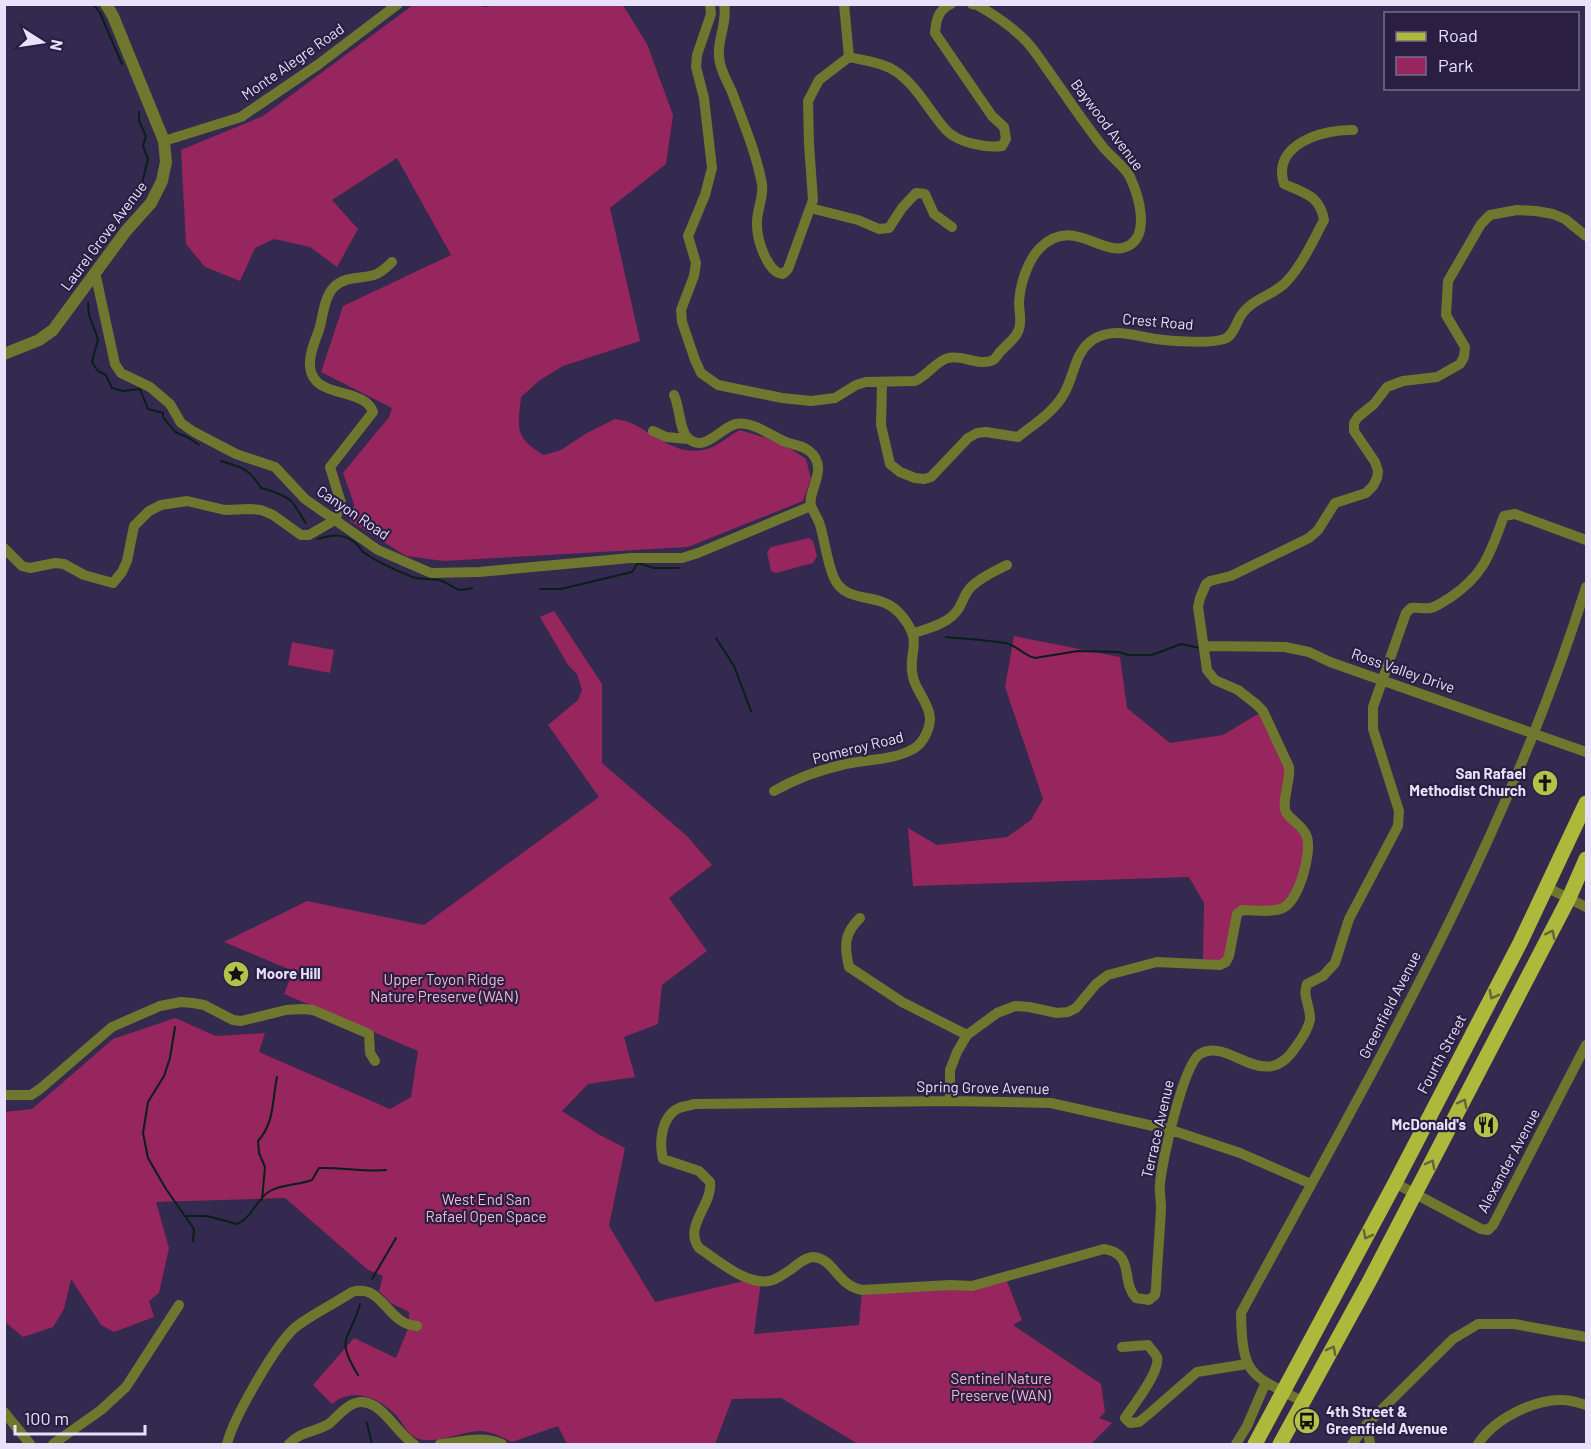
<svg xmlns="http://www.w3.org/2000/svg" width="1591" height="1449" font-family="Barlow,sans-serif">
  <rect width="100%" height="100%" fill="#34294e"/>
  <path fill="#96265d" d="M475 4 485 7 500 4 623 5 647 44 673 115 666 164 610 208 640 341 563 366 540 380 521 397C518 429 514 437 544 455L561 450 585 434 615 419C621 420 628 421 633 424 658 436 677 457 707 449 717 447 729 435 740 430L766 438 791 449 806 459 811 479 803 501 688 547 444 561 406 556 350 521 354 504 343 473 389 417 392 408 321 372 343 306 451 255 397 158 332 200 358 229 337 267 310 247 274 239 255 248 240 281 205 267 186 244 181 150 263 116 413 5Z
    M809 538 813 541 817 556 813 563 776 573 771 571 767 552 771 547Z
    M554 611 602 684V763L687 836 712 865 669 898 707 951 662 985 658 1024 624 1037 635 1077 588 1084 562 1111 598 1134 625 1148 609 1226 655 1302 752 1279 761 1281 754 1334 859 1325 862 1290 941 1285 1005 1276 1022 1320 1013 1325 1101 1384 1105 1412 1099 1418 1112 1423 1091 1444H858L781 1398 732 1399 715 1444H567L558 1426 512 1442C502 1437 492 1432 481 1431 464 1430 434 1446 416 1438 406 1433 402 1421 395 1414 378 1397 352 1387 332 1404L313 1385 354 1338 396 1358 409 1326V1312L391 1303 379 1291 383 1276 368 1270 285 1198 156 1202 169 1248 159 1293 149 1301 154 1317 114 1332 101 1325 71 1279 64 1309 53 1327 23 1337 5 1322 4 1112 32 1109 113 1039 175 1018 216 1036 265 1033 259 1052 390 1109 411 1097 418 1051 284 994 293 971 224 942 307 901 424 925 599 797 548 725 578 700 582 690 577 674 568 665 540 617Z
    M1014 636 1120 657 1127 708 1170 743 1223 735 1263 711 1290 776 1285 806 1303 829 1306 863 1286 906 1242 910 1226 962 1203 959 1204 903 1189 877 913 886 908 828 937 845 1007 837 1031 820 1043 799 1005 687Z
    M292 642 334 650 330 673 288 665Z"/>
  <g fill="none" stroke-linecap="round" stroke-linejoin="round">
    <path stroke="#08201a" stroke-width="2" d="M93 4 100 13 122 64
      M82 264 99 240 110 233 118 223 140 192 148 159 143 146 146 136 139 121V112
      M88 303 89 315 98 339 92 362 98 371 106 375 112 388 123 391 140 389 148 409 163 413V417L175 432 189 438 199 445
      M221 461C242 467 249 469 261 488 268 489 288 497 292 502 297 508 301 516 306 523
      M318 539C331 535 343 533 354 542 358 544 360 549 363 552 377 562 395 570 410 576 420 581 432 577 442 581 457 587 454 593 472 588
      M540 589H561L632 572 638 563 654 568H679
      M946 637C965 639 985 640 1005 643 1017 645 1024 656 1035 658L1078 651 1119 652 1128 655H1152L1181 644 1200 648
      M716 638 734 666 751 711
      M175 1027 170 1058 164 1076 148 1102 143 1133 148 1158 166 1189 194 1229 193 1241
      M262 1200 265 1167 259 1153 258 1141C275 1122 272 1100 277 1077
      M187 1216H207L237 1224C253 1217 256 1199 270 1191 282 1184 299 1185 312 1180L319 1168C341 1167 363 1172 386 1170
      M372 1279 396 1238
      M358 1375C334 1336 350 1341 360 1304
      M367 1423 372 1444"/>
    <path stroke="#6e772d" stroke-width="10" d="M710 4 711 14 697 55 696 67 704 98 712 168 705 195 688 236 696 263 694 276 681 310 682 322 695 360 701 373 718 385 782 398 811 401 835 398 856 385 866 382 915 381C927 376 936 361 948 358 962 354 979 367 993 360 997 358 998 353 1002 350 1008 343 1016 339 1019 329 1022 321 1019 311 1019 302 1020 284 1028 260 1040 248 1074 214 1104 261 1130 245 1150 232 1138 194 1130 177 1124 166 1111 157 1103 147 1083 122 1065 94 1047 69 1040 59 1033 48 1025 40 1010 25 995 15 977 5L972 4
      M724 4C728 25 715 42 720 63 722 73 728 83 732 92 743 122 756 152 762 184 764 198 756 211 757 225 757 239 767 273 783 274L788 269 813 200 809 144 808 101 819 80 849 57 844 4
      M849 57C862 60 878 62 890 68 915 81 928 110 946 130 958 143 986 148 1002 146L1006 139 1004 127 992 116 935 33C936 20 938 10 951 4
      M164 141 241 117 319 64 398 4
      M810 208 858 220 879 229 889 228 902 208 916 193 925 194 934 214 952 227
      M95 272 115 364 121 373 150 387 170 404 181 423 194 432 236 454 275 467 305 499 378 550 431 573 479 572 631 558H682L698 553 811 506
      M882 383 881 425 890 464 900 472 915 478 924 479 931 477 968 438 977 433 986 432 1018 437C1033 425 1052 413 1062 397 1075 378 1073 352 1094 339 1114 327 1135 336 1156 339 1170 341 1212 344 1224 339 1234 336 1236 322 1242 314 1252 299 1274 295 1286 282 1301 267 1314 239 1324 220 1320 196 1305 193 1284 184 1271 144 1324 129 1353 130
      M674 395C680 407 679 430 688 438 704 454 721 427 736 424 751 420 773 437 786 442 793 445 801 445 808 450 831 467 807 491 811 505 813 512 818 518 820 525 825 542 827 562 834 578 844 600 867 595 885 603 893 606 900 613 905 620 923 644 907 653 913 677 916 691 929 703 930 718 930 729 923 744 913 749 892 761 865 759 842 765 819 770 795 779 774 791
      M653 431 666 437 688 439
      M4 548 22 566 30 568 55 563 64 564 84 575 113 583 122 572 127 561 134 526 149 511 161 505 187 501 225 510 250 509 261 510 273 515 301 535H309L335 520 341 503 330 467 373 412C364 386 312 400 310 366 309 354 315 341 319 330 323 317 324 297 334 287 345 276 360 279 374 275 381 273 387 267 392 262
      M914 633C930 628 950 623 959 608 963 601 965 593 971 587 981 577 995 571 1007 565
      M1204 646 1285 647 1309 652 1330 662 1586 752
      M1548 888 1586 907
      M860 918C844 933 844 946 849 967L902 1002 967 1035
      M4 1095H31L40 1089 112 1027 160 1006 181 1002 193 1003 204 1005 233 1020 241 1021 286 1010 303 1009 313 1010 369 1034 370 1053 375 1061
      M950 1101V1070L957 1052 967 1035 997 1013 1015 1006 1029 1007 1057 1013 1068 1012 1076 1008 1096 984 1108 975 1157 962 1220 965 1226 962 1229 956 1237 914 1242 910C1254 910 1272 913 1283 908 1299 900 1312 853 1307 837 1303 825 1291 821 1286 812 1281 803 1291 779 1289 767L1263 711 1256 704 1238 690 1215 680 1207 670 1198 607 1200 598 1206 584 1210 581 1231 576 1309 538 1318 530 1335 503 1366 493 1373 486 1377 478 1378 471 1375 462 1354 431V423L1358 417 1374 404 1387 387 1403 381 1437 377 1460 364 1464 357 1465 347 1446 315 1448 281 1481 224 1490 215 1506 212 1517 210 1536 211 1553 214 1565 219 1586 236
      M1395 1183 1481 1229 1488 1230 1493 1225 1586 1045
      M1311 1184 1240 1153 1171 1130 1051 1103 950 1101 694 1104C689 1106 684 1106 679 1108 661 1116 659 1143 663 1159L699 1171 710 1182C713 1205 683 1226 699 1248 718 1260 745 1285 769 1281 777 1280 783 1274 790 1270 797 1265 805 1257 814 1257 834 1259 837 1285 862 1290L950 1285 972 1286 1104 1249C1136 1254 1120 1281 1136 1298L1149 1300 1155 1295 1156 1289C1157 1262 1160 1234 1161 1207 1161 1199 1159 1192 1160 1184 1162 1161 1183 1065 1200 1054 1229 1036 1264 1095 1295 1048 1301 1040 1308 1030 1310 1020 1311 1007 1302 997 1307 984L1323 976 1335 963 1349 919 1398 826 1399 811 1373 729V707L1406 613 1411 608C1417 607 1423 609 1430 608 1437 607 1444 601 1451 597 1485 574 1490 553 1504 516L1515 514 1586 540
      M1122 1347 1148 1345C1150 1348 1155 1353 1157 1357 1161 1371 1133 1406 1125 1418L1130 1423 1139 1422 1150 1413 1197 1372 1247 1364
      M1304 1402C1251 1375 1242 1377 1241 1313 1369 1077 1506 844 1586 587
      M4 1412 30 1444
      M1367 1424 1370 1444
      M53 1444 101 1410 126 1387 179 1305
      M227 1444C233 1419 277 1341 297 1326 314 1313 334 1304 352 1292 383 1283 386 1324 417 1326
      M289 1444C302 1430 315 1433 330 1423 337 1417 343 1409 351 1405 377 1390 396 1434 414 1444
      M440 1444C462 1442 482 1435 502 1444
      M1236 1444 1247 1426 1266 1382
      M1352 1444 1367 1424 1453 1339 1478 1324H1514L1586 1337
      M1478 1444C1494 1419 1534 1399 1563 1400 1571 1400 1579 1403 1586 1405"/>
    <path stroke="#6e772d" stroke-width="12" d="M4 354 39 340 53 330 126 231 151 203 162 181 166 162 164 141 113 16 106 4"/>
    <path stroke="#acb93a" stroke-width="15" d="M1255 1444 1395 1183 1520 943 1586 803
      M1280 1444 1370 1280 1569 898 1586 859"/>
  </g>
  <defs><path id="oneway-chevron" d="M-2-3.5L2.5 0L-2 3.5" fill="none" stroke-width="1.6" stroke-linecap="round" stroke-linejoin="round" transform="scale(1.5)"/></defs>
  <g stroke="#64643f">
    <use href="#oneway-chevron" transform="translate(1551 934) rotate(-63)"/>
    <use href="#oneway-chevron" transform="translate(1493 995) rotate(118)"/>
    <use href="#oneway-chevron" transform="translate(1463 1103) rotate(-63)"/>
    <use href="#oneway-chevron" transform="translate(1431 1164) rotate(-62)"/>
    <use href="#oneway-chevron" transform="translate(1367 1235) rotate(118)"/>
    <use href="#oneway-chevron" transform="translate(1332 1350) rotate(-62)"/>
  </g>
  <defs>
    <symbol id="church-disc" viewBox="-11 -11 22 22"><circle r="9.5" fill="#b4c24a" stroke="#2a1f43"/><path d="M-1.2-6h2.4v3.5h3.3v2.4h-3.3V6h-2.4V-.1h-3.3v-2.4h3.3Z" fill="#111"/></symbol>
    <symbol id="sight-disc" viewBox="-11 -11 22 22"><circle r="9.5" fill="#b4c24a" stroke="#2a1f43"/><path d="M0-6L1.8-2.2L6-1.7L2.9 1.2L3.7 5.4L0 3.3L-3.7 5.4L-2.9 1.2L-6-1.7L-1.8-2.2Z" fill="#111"/></symbol>
    <symbol id="restaurant-disc" viewBox="-11 -11 22 22"><circle r="9.5" fill="#b4c24a" stroke="#2a1f43"/><path d="M-5-6h1v4h1v-4h1v4h1v-4h1v5L-1.5 .5V6h-2V.5L-5-1ZM5-6V6H3V1.5H1.5Q1.5-4 5-6Z" fill="#111"/></symbol>
    <symbol id="bus-disc" viewBox="-11 -11 22 22"><circle r="9.5" fill="#b4c24a" stroke="#2a1f43"/><path d="M-5-6H5V4H4V6H2V4H-2V6H-4V4H-5ZM-3.5-4V0h7V-4ZM-3.5 1.2v1.5H-2V1.2ZM2 1.2v1.5H3.5V1.2Z" fill="#111"/></symbol>
  </defs>
  <g fill-rule="evenodd">
    <use href="#church-disc" x="1530" y="768" width="30" height="30"/>
    <use href="#sight-disc" x="221" y="959" width="30" height="30"/>
    <use href="#restaurant-disc" x="1471" y="1110" width="30" height="30"/>
    <use href="#bus-disc" x="1292" y="1406" width="30" height="30"/>
  </g>
  <g text-anchor="middle" stroke-width="4.5" stroke-linejoin="round" paint-order="stroke">
    <g font-size="15" fill="#e7e2fa" stroke="#2a1f43">
      <text transform="translate(293 62) rotate(-35)" y="5">Monte Alegre Road</text>
      <text transform="translate(1107 125) rotate(53)" y="5">Baywood Avenue</text>
      <text transform="translate(104 236) rotate(-53)" y="5">Laurel Grove Avenue</text>
      <text transform="translate(1158 322) rotate(5)" y="5">Crest Road</text>
      <text transform="translate(353 513) rotate(34)" y="5">Canyon Road</text>
      <text transform="translate(1403 671) rotate(19)" y="5">Ross Valley Drive</text>
      <text transform="translate(858 748) rotate(-14)" y="5">Pomeroy Road</text>
      <text transform="translate(1390 1005) rotate(-63)" y="5">Greenfield Avenue</text>
      <text transform="translate(1442 1054) rotate(-62)" y="5">Fourth Street</text>
      <text transform="translate(983 1088) rotate(1)" y="5">Spring Grove Avenue</text>
      <text transform="translate(1158 1129) rotate(-77)" y="5">Terrace Avenue</text>
      <text transform="translate(1509 1161) rotate(-62)" y="5">Alexander Avenue</text>
    </g>
    <g font-size="15" font-weight="bold" fill="#e7e2fa" stroke="#2a1f43" text-anchor="end">
      <text x="1526" y="779">San Rafael<tspan x="1526" dy="17">Methodist Church</tspan></text>
      <text x="256" y="979" text-anchor="start">Moore Hill</text>
      <text x="1466" y="1130">McDonald's</text>
      <text x="1326" y="1417" text-anchor="start">4th Street &amp;<tspan x="1326" dy="17">Greenfield Avenue</tspan></text>
    </g>
    <g font-size="15" fill="#f5b8ce" stroke="#2a1f43">
      <text x="444" y="985">Upper Toyon Ridge<tspan x="444" dy="17">Nature Preserve (WAN)</tspan></text>
      <text x="486" y="1205">West End San<tspan x="486" dy="17">Rafael Open Space</tspan></text>
      <text x="1001" y="1384">Sentinel Nature<tspan x="1001" dy="17">Preserve (WAN)</tspan></text>
    </g>
  </g>
  <rect width="1591" height="1449" fill="none" stroke="#e7e2fa" stroke-width="12"/>
  <rect x="1384" y="12" width="195" height="78" fill="#2a1f43" stroke="#766d8c" stroke-width="1.5"/>
  <rect x="1396" y="32" width="30" height="9" fill="#acb93a" stroke="#766d8c" stroke-width="1.5"/>
  <text x="1438" y="42" font-size="18" fill="#e7e2fa">Road</text>
  <rect x="1396" y="57" width="30" height="18" fill="#96265d" stroke="#766d8c" stroke-width="1.5"/>
  <text x="1438" y="72" font-size="18" fill="#e7e2fa">Park</text>
  <g transform="translate(42 42) rotate(102)" stroke="#2a1f43" stroke-width="4.5" paint-order="stroke">
  <path d="M0-4.5L10 22L0 15L-10 22Z" fill="#e7e2fa"/>
  <text y="-9" font-size="16" font-weight="bold" text-anchor="middle" fill="#e7e2fa">N</text>
  </g>
  <path d="M15 1425v9h130v-9" fill="none" stroke="#e7e2fa" stroke-width="3"/>
  <text x="24" y="1425" font-size="18" fill="#e7e2fa" stroke="#2a1f43" stroke-width="4.5" paint-order="stroke">100 m</text>
</svg>
